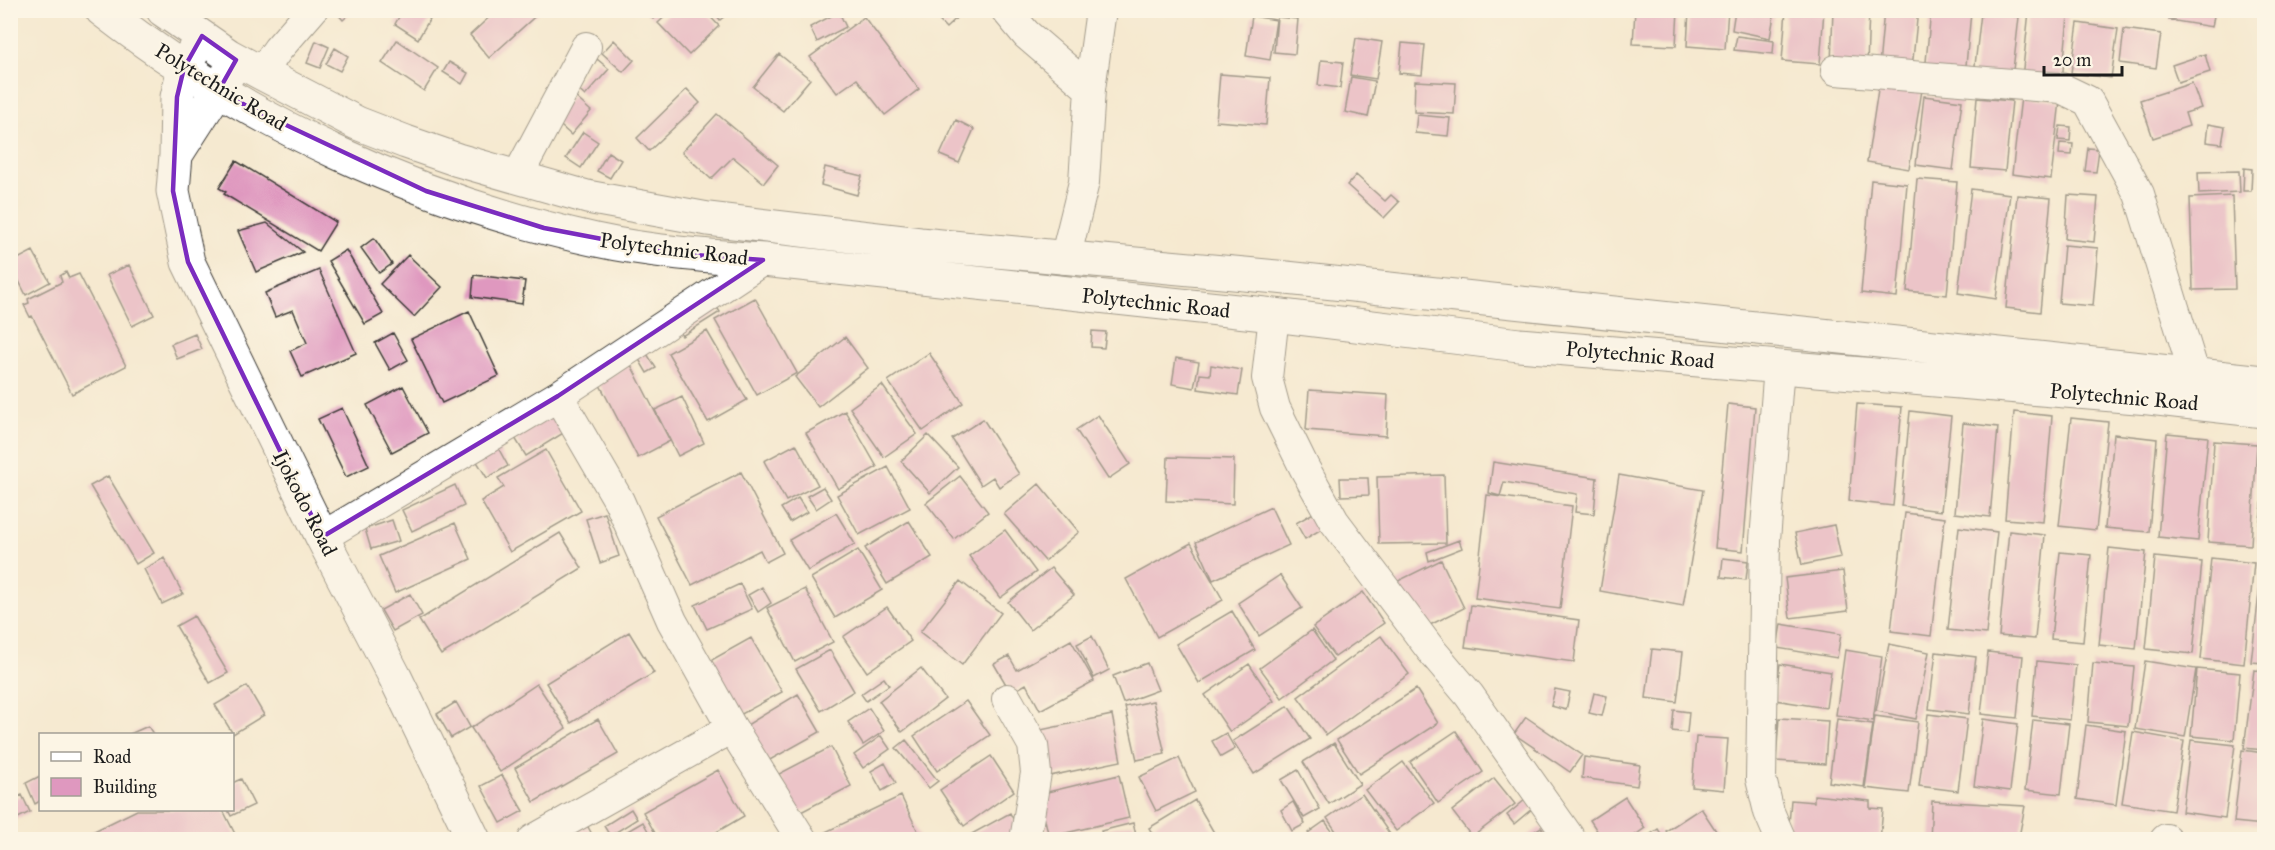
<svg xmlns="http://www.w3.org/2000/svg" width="2275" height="850" font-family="'IM FELL Great Primer',serif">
  <rect width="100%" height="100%" fill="#fcf5e5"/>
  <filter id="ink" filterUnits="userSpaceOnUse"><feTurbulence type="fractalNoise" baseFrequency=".0167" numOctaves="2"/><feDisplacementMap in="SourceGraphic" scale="12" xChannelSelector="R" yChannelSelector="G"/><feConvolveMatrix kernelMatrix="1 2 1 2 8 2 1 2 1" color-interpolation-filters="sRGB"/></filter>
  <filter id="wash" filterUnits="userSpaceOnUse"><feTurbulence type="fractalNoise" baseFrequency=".008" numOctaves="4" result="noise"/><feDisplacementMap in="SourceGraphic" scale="24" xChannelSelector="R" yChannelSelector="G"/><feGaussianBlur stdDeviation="1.35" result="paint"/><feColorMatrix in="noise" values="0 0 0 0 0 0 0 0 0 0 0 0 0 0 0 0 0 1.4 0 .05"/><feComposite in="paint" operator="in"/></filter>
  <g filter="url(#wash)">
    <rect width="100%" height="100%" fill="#f5e9d0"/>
    <g id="blocks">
      <path fill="#df98bf" d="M341 10H354L343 20 337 13Z
        M403 10H435L418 39 395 24Z
        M497 10H542L489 58 470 35Z
        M644 10H661L653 19Z
        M672 10H704L719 26 689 55 658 23Z
        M713 10H732L720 20Z
        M929 10H965L946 28Z
        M1635 10H1678L1676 46 1633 44Z
        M1689 10H1728L1725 49 1687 46Z
        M1735 10H1775L1770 38 1732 30Z
        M1786 10H1824L1820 64 1782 61Z
        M1833 10H1869L1867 65 1831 64Z
        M1884 10H1918L1912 69 1879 66Z
        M1931 10 1971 12 1965 76 1925 72Z
        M2096 10H2112V14Z
        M2118 10H2156V15L2118 13Z
        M2171 10H2215L2212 27 2169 20Z
        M2029 11 2068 16 2062 82 2022 78Z
        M839 12 846 27 817 42 810 27Z
        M1981 13 2019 17 2012 79 1974 74Z
        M1252 16 1276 20 1270 60 1246 56Z
        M864 17 919 89 885 115 857 79 837 93 810 57Z
        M1277 17 1298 19 1295 54 1274 52Z
        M2078 23 2118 29 2111 78 2071 73Z
        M2124 29 2161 34 2156 68 2120 63Z
        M1737 36 1774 41 1773 54 1734 50Z
        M1356 38 1382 42 1376 79 1350 75Z
        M397 40 438 68 424 91 382 63Z
        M614 40 634 60 623 72 602 53Z
        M316 41 329 47 320 68 307 63Z
        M1402 43 1425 45 1422 75 1399 73Z
        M335 48 348 56 340 71 326 64Z
        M779 54 810 79 783 111 753 87Z
        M2205 54 2210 72 2178 82 2172 65Z
        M597 59 609 69 585 96 574 86Z
        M1321 60 1343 62 1340 88 1318 85Z
        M449 62 468 73 462 84 443 72Z
        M1220 74 1270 78 1266 125 1216 121Z
        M1351 77 1375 81 1368 117 1345 112Z
        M1415 81 1456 83 1454 114 1414 112Z
        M1879 83 1922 90 1909 169 1867 162Z
        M2192 83 2201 108 2185 113 2189 126 2153 138 2140 100Z
        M687 89 700 103 649 151 637 138Z
        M573 95 591 111 571 135 553 119Z
        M1924 96 1962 101 1953 170 1916 165Z
        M2021 97 2060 101 2051 179 2012 174Z
        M1977 98 2012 101 2005 171 1971 168Z
        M717 114 778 165 764 183 733 157 711 179 682 152Z
        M1417 115 1450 118 1448 136 1415 133Z
        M956 120 974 129 959 163 940 155Z
        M2208 124 2225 127 2222 144 2206 142Z
        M2060 126 2071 127 2070 141 2058 140Z
        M583 132 598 142 581 168 566 158Z
        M2060 143 2073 144 2072 155 2059 154Z
        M2088 148 2099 149 2096 172 2085 171Z
        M608 152 621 160 610 178 597 171Z
        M236 161 336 222 318 251 224 194 226 192 219 188Z
        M825 167 862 176 857 195 821 185Z
        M2244 168 2252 169 2251 191H2243Z
        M2239 171 2240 192 2199 194 2198 172Z
        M1356 175 1385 201 1391 195 1399 202 1384 218 1347 185Z
        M1917 179 1957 182 1947 295 1907 291Z
        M1871 180 1907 184 1897 297 1861 293Z
        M1971 189 2010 194 1996 299 1958 293Z
        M2017 195 2051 198 2040 312 2006 308Z
        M2068 195 2098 197 2094 242 2065 239Z
        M2232 196 2235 289 2193 290 2190 198Z
        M267 223 303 252 256 272 238 231Z
        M374 238 392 264 379 273 361 248Z
        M2064 245 2098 248 2093 306 2059 303Z
        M346 250 383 314 365 324 328 261Z
        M33 251 50 282 26 295 10 263Z
        M408 255 442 287 414 317 380 284Z
        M129 265 154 315 132 326 107 275Z
        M319 270 356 353 302 377 290 351 307 343 293 310 275 317 265 293Z
        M66 272 69 278 79 274 126 366 72 394 32 316 30 317 24 305 29 303 28 299 62 282 60 276Z
        M474 275 525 281 522 304 472 297Z
        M755 298 797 373 757 395 715 320Z
        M713 301 720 312 682 336 675 325Z
        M469 311 499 376 442 403 411 339Z
        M707 331 747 400 708 422 668 353Z
        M1092 331 1106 332 1104 348 1091 347Z
        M393 333 408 360 390 370 375 343Z
        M195 334 202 349 177 359 171 344Z
        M845 337 868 368 818 407 795 377Z
        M642 346 656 368 647 373 634 351Z
        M929 353 963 403 923 431 888 381Z
        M1176 358 1199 362 1194 388 1172 384Z
        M631 365 670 441 638 458 598 381Z
        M1211 365 1242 370 1238 395 1198 389 1200 374 1210 375Z
        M882 385 917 434 884 457 850 408Z
        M403 386 428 433 392 452 367 405Z
        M1309 390 1388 395 1386 436 1306 430Z
        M682 397 704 443 678 456 655 410Z
        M1728 404 1755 407 1743 551 1715 548Z
        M1857 404 1902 407 1893 506 1849 501Z
        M342 408 369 466 346 477 318 419Z
        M845 411 877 467 838 489 806 433Z
        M1910 411 1951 416 1941 511 1901 506Z
        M2014 412 2052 416 2043 522 2005 519Z
        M554 414 565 432 526 456 515 438Z
        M1098 415 1130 464 1108 479 1076 430Z
        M2071 418 2108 422 2096 530 2059 526Z
        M983 419 1019 474 999 487 993 477 981 485 952 439Z
        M1963 423 1998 427 1990 517 1955 513Z
        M2167 433 2208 437 2198 541 2158 537Z
        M2114 434 2157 439 2149 532 2105 528Z
        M928 435 958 467 930 493 901 461Z
        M2214 441 2257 444 2251 545 2208 542Z
        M796 444 818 485 786 501 764 461Z
        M497 446 508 466 487 478 476 460Z
        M546 450 581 511 510 552 481 501 504 487 498 478Z
        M1168 457 1234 459 1233 504 1166 501Z
        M1493 462 1597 478 1594 514 1575 512 1577 494 1504 482 1500 496 1489 493Z
        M888 467 910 508 859 535 837 495Z
        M741 472 783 553 766 562 760 550 692 585 656 516Z
        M1444 475 1446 543 1379 544 1377 477Z
        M1619 475 1703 490 1683 606 1600 591Z
        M108 476 154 553 136 564 90 486Z
        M960 476 988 512 954 539 926 503Z
        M1340 478H1368L1369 495 1341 496Z
        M1039 484 1079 532 1045 561 1004 514Z
        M455 485 464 506 412 531 402 510Z
        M823 487 831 499 816 509 807 496Z
        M1487 495 1572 506 1560 609 1475 598Z
        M2263 497H2264V543L2257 542Z
        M798 498 807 512 790 522 781 508Z
        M1271 507 1289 545 1213 580 1196 542Z
        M1315 512 1325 527 1305 539 1296 523Z
        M605 513 619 556 600 563 586 519Z
        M836 513 855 544 808 571 789 540Z
        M1905 513 1945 518 1931 636 1891 631Z
        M392 520 399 541 371 549 365 529Z
        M909 521 932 557 887 584 865 548Z
        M455 523 471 559 395 593 379 556Z
        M1834 525 1841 557 1802 565 1795 533Z
        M1959 527 1997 532 1986 634 1948 630Z
        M1005 530 1036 572 1000 598 969 556Z
        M2009 531 2045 535 2035 639 1999 636Z
        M560 533 582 568 441 655 419 620Z
        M1459 540 1462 548 1429 561 1427 552Z
        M1191 543 1223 600 1157 637 1126 579Z
        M2109 548 2146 552 2136 649 2099 645Z
        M858 550 882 590 835 618 811 578Z
        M2060 552 2091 555 2083 642 2051 639Z
        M2155 557 2202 562 2193 654 2146 649Z
        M164 558 183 594 162 604 144 569Z
        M1723 558 1748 561 1746 580 1721 577Z
        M2211 558 2254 563 2244 664 2201 659Z
        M1441 560 1464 608 1420 630 1396 582Z
        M2263 560H2264V663L2251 662Z
        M1051 568 1074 595 1030 630 1008 602Z
        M1843 571 1848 611 1790 618 1785 578Z
        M1280 575 1302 608 1259 636 1238 603Z
        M960 581 1001 613 962 665 920 632Z
        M740 584 752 609 707 629 695 605Z
        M762 587 771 603 758 612 748 595Z
        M805 589 833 642 795 662 767 608Z
        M1363 592 1384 623 1335 657 1313 627Z
        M410 594 422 615 393 631 381 610Z
        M1471 605 1579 620 1574 662 1465 647Z
        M887 607 911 641 867 672 843 637Z
        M1232 611 1255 650 1199 683 1176 644Z
        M194 616 228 673 210 683 176 626Z
        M1781 624 1841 634 1837 658 1777 648Z
        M1312 630 1333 660 1282 698 1260 668Z
        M629 632 654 673 571 723 546 683Z
        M1092 636 1109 670 1094 678 1077 644Z
        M1381 636 1409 674 1326 735 1298 697Z
        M751 638 782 692 738 716 708 662Z
        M1071 640 1094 681 1040 710 1026 684 1011 693 994 664 1009 656 1017 670Z
        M1889 644 1929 652 1916 719 1876 711Z
        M1652 649 1683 652 1677 702 1646 698Z
        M830 650 854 691 821 711 796 669Z
        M1845 650 1882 656 1873 721 1836 715Z
        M1936 652 1976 657 1969 714 1929 709Z
        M1988 652 2023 656 2017 718 1981 714Z
        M2037 661 2076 665 2070 720 2032 716Z
        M2145 661 2196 669 2185 737 2135 729Z
        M1147 663 1158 690 1123 703 1113 676Z
        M2093 663 2134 667 2128 726 2088 722Z
        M1249 664 1274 701 1230 732 1205 695Z
        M1780 664 1831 672 1826 708 1775 700Z
        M921 668 945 699 902 732 879 701Z
        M2197 669 2240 673 2234 740 2191 736Z
        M2254 670 2264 671V750L2244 748Z
        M884 678 889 685 866 701 861 694Z
        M537 684 566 728 500 772 471 728Z
        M247 686 264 715 233 734 215 705Z
        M1416 689 1438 723 1359 774 1337 740Z
        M1555 689 1570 692 1566 710 1551 706Z
        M1594 693 1607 696 1602 716 1589 713Z
        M798 694 820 732 768 761 747 725Z
        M966 701 990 735 937 771 914 736Z
        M1153 701 1165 754 1137 760 1125 707Z
        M456 702 470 727 451 738 437 714Z
        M1288 706 1310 739 1254 774 1233 741Z
        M869 708 884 731 863 745 848 722Z
        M1674 710 1689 712 1687 733 1672 731Z
        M1928 714 1967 719 1958 791 1919 786Z
        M1112 715 1121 761 1045 777 1036 731Z
        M1875 716 1918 722 1909 793 1865 788Z
        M1526 717 1582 755 1570 772 1514 734Z
        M1779 718 1828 721 1825 764 1776 761Z
        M598 719 618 754 534 802 515 768Z
        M1837 719 1873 724 1864 787 1829 782Z
        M1983 719 2018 724 2010 791 1974 786Z
        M2033 720 2069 724 2061 794 2025 790Z
        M2086 725 2126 731 2116 805 2077 799Z
        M148 726 153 734H130Z
        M1456 731 1483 772 1438 803 1410 762Z
        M2133 732 2184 741 2173 811 2122 803Z
        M1226 733 1235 749 1221 757 1212 741Z
        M881 736 890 749 863 768 854 755Z
        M1696 737 1728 739 1724 790 1692 787Z
        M906 740 938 781 929 788 896 748Z
        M2191 740 2235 745 2225 818 2182 812Z
        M1334 743 1360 784 1329 804 1303 762Z
        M831 747 851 786 799 813 779 774Z
        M2242 750 2264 753V825L2234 822Z
        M991 756 1014 791 964 826 940 790Z
        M1584 757 1640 765 1637 786 1582 778Z
        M1179 758 1195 792 1156 811 1139 777Z
        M1403 762 1434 803 1396 831 1365 790Z
        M885 763 896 783 882 791 871 771Z
        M718 770 744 816 703 840H659L643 812Z
        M1298 770 1320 809 1304 818 1281 780Z
        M502 775 523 811 501 823 481 786Z
        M1119 775 1129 818 1049 837 1039 794Z
        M40 776V801L35 804 26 783Z
        M1494 778 1515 804 1472 837 1452 811Z
        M241 779 254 805 231 816 228 810H232V783Z
        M1362 794 1394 840H1342L1327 818Z
        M22 795 30 812 10 822V800Z
        M1814 795 1870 801V808L1883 809 1880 840H1807V838L1788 836 1791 800 1814 802Z
        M901 796 922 840H821L819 835Z
        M1625 797 1645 828 1628 840H1603L1590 820Z
        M1526 799 1533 808 1514 824 1507 815Z
        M1195 800 1216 836 1210 840H1156L1149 828Z
        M1932 801 2025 806 2020 832 2008 840H1930Z
        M1293 802 1305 824 1292 831 1281 810Z
        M1701 808 1722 840H1672L1666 831Z
        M631 809 637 819 610 836 604 826Z
        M137 810H223L238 840H76Z
        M1010 813 1019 831 1004 840H967L966 837Z
        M1325 821 1338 840H1313L1308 833Z
        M643 822 653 840H612Z
        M1133 823 1137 839 1104 840 1101 831Z
        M587 825 595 840H561Z
        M1541 827 1549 840H1521Z
        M1658 829 1665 840H1642Z
        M1097 833 1098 840H1079V839Z"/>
    </g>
  </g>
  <g filter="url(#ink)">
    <use href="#blocks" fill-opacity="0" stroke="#3d3b37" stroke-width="1.5"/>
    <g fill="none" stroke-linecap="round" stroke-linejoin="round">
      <defs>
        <path id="minor" d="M1006 10 1026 34 1090 89
          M1836 70 2061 88 2088 101 2139 194 2195 376
          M261 73 278 49 312 10
          M517 177 586 47
          M1065 259 1084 182 1090 89 1101 10
          M1274 315 1267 378 1275 408 1305 469 1334 521 1431 650 1469 695 1571 840
          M1779 367 1765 540 1761 779 1769 812 1781 840
          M558 396 619 501 672 621 732 728 802 840
          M322 537 558 396 763 260
          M1007 699 1033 745 1036 773 1025 840
          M533 840 732 728
          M2165 840 2166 839"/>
        <path id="major" d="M102 10C246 122 418 201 596 240 651 252 708 256 763 260L1274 315 1519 345 2149 398 2264 411
          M163 10 228 55 261 73 357 123 406 142 458 160 587 197 708 219 920 244 1277 277 2264 382
          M194 50 184 68 177 97 176 155 173 191 188 262 322 537 395 677 474 840
          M176 155 230 71"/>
      </defs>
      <use href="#minor" stroke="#3d3b37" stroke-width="32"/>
      <use href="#major" stroke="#3d3b37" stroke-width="35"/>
      <use href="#minor" stroke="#fff" stroke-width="30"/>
      <use href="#major" stroke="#fff" stroke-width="33"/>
    </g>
  </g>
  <path d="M0 0H2275V850H0ZM202 36 236 60 219 90 250 108 426 191 544 228 681 254 763 260 558 396 322 537 188 262 173 191 177 97 184 68Z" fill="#f5e9d0" fill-opacity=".55" fill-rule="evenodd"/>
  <path fill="none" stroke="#7b2cbf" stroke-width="4.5" stroke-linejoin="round" d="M202 36 236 60 219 90 250 108 426 191 544 228 681 254 763 260 558 396 322 537 188 262 173 191 177 97 184 68Z"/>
  <g text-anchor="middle" stroke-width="5" stroke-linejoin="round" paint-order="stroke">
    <g font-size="21" fill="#1c1c1c" stroke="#fcf5e5">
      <text transform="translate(221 87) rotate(31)" y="7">Polytechnic Road</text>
      <text transform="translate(674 249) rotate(7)" y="7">Polytechnic Road</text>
      <text transform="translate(1156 303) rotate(6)" y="7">Polytechnic Road</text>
      <text transform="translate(1640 355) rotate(5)" y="7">Polytechnic Road</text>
      <text transform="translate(2124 397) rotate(5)" y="7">Polytechnic Road</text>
      <text transform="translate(305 503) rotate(63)" y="7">Ijokodo Road</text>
    </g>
  </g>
  <rect width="2275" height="850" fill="none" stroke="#fcf5e5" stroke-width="36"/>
  <rect x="39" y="733" width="195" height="78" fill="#fcf5e5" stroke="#a29e95" stroke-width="1.5"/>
  <rect x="51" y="752" width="30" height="9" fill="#ffffff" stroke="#a29e95" stroke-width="1.5"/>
  <text x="93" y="763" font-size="18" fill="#1c1c1c">Road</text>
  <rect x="51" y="778" width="30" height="18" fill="#df98bf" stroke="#a29e95" stroke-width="1.5"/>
  <text x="93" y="793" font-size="18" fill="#1c1c1c">Building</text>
  <path d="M2044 66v9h78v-9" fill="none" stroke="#1c1c1c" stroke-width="3"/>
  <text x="2053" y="66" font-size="18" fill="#1c1c1c" stroke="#fcf5e5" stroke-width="4.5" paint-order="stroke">20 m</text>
</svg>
